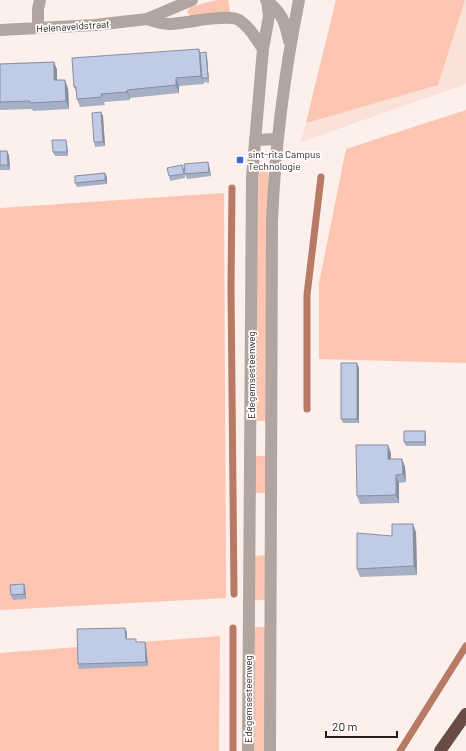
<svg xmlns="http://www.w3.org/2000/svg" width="466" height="751" font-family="Barlow,sans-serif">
  <rect width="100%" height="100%" fill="#fdefeb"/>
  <path fill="#fae2d9" d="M336 0H466V84L301 142Z"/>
  <path fill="#fcc5b2" d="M216 0H228L230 12 190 16 187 12 189 9 191 7Z
    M336 0H465L438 85 306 123Z
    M466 110V363L319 359V283L346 149Z
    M258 169H268L266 421H255L256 228Z
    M224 193 226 598 0 610V208Z
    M255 456H266V493H255Z
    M265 555V600H254L255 556Z
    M254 627H265V751H254Z
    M220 636 219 751H0V653Z"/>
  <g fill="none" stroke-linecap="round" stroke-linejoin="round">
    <path stroke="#b67a65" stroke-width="7" d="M232 188 231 288 234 594
      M307 409V295L321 177
      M233 628V751
      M400 751 466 646"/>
    <path stroke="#b2a49f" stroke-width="12" d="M266 0C282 13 285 21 289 41
      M147 19C153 21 161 24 168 24 185 24 226 13 239 20 250 27 256 39 263 49
      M38 28V9L40 0
      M0 30 95 25 147 19 192 0
      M255 140 278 139
      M248 751 252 177 263 49 269 16 267 0
      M270 751 272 221C275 145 284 75 299 0"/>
    <path stroke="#674c43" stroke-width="12" d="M440 751 466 714"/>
  </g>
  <path fill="#a5afc6" d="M199 49 200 53 206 52 207 57 209 83 204 82V84L179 86V93L130 98V100L104 102 105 105 80 107 77 99V93L74 87Z
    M54 62 57 70V80L68 88 69 109 33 111 32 109 0 110V64Z
    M101 112 103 116 105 146 95 147 94 142Z
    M66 140 67 144 68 156H55L53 152Z
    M0 151 9 155 10 170H0Z
    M182 165 184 170 185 178 170 181 169 176Z
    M209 166 211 176 187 179 185 174Z
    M107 177V184L77 187 75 183Z
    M359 368V423H343L341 419Z
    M426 435V446H406L404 442Z
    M391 453V459H402L405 467 406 482 399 483V503L360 504 357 496Z
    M416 532 417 575 360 577 357 569 392 536Z
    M25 588 26 599 13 600 11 595Z
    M127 632V639L146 646 148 666 79 669 78 664Z"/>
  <path fill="#868ea1" d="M199 49 202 57V78L204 84 201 76Z
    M206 52 207 57 209 83 208 78Z
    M54 62 57 70V88L54 80Z
    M176 78 179 86V93L176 85Z
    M65 80 68 88 69 109 66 101Z
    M127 90 130 98V100L127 92Z
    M101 112 103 116 105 146 103 142Z
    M66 140 67 144 68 156 67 152Z
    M7 151 9 155 10 170 8 165Z
    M208 162 209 166 211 176 209 172Z
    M182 165 184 170 185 178 184 174Z
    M105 173 107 177V184L105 180Z
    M357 363 359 368V423L357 419Z
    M425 431 426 435V446L425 442Z
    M388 445 391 453V468L388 459Z
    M402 459 405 467 406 482 403 474Z
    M396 475 399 483V503L396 495Z
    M413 524 416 532 417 575 414 566Z
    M24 584 25 588 26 599 24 594Z
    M125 628 127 632V643L126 639Z
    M145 642 146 646 148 666 146 662Z"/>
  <path fill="#c0cbe6" stroke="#868ea1" d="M199 49 201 76 176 78V85L127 90V92L101 94 102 97 77 99 76 87H74L72 58Z
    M206 52 208 78H202L200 53Z
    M54 62V80H65L66 101 30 103V101L0 102V64Z
    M101 112 103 142H94L92 113Z
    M52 140H66L67 152H53Z
    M0 151H7L8 165H0Z
    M208 162 209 172 185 174 184 164Z
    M182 165 184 174 169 176 167 168Z
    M105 173V180L75 183V176Z
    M341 363H357V419H341Z
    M404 431H425V442H404Z
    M356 445H388V459H402L403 474 396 475V495L357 496Z
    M392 524H413L414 566 357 569V533L392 536Z
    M24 584V594L11 595 10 585Z
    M125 628 126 639H136V642H145L146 662 78 664 77 629Z"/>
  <rect fill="#4263d6" stroke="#fff" stroke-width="1.5" x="236" y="156" width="8" height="8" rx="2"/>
  <g text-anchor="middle" stroke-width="3.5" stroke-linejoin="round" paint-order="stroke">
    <g font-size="10" fill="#271b17" stroke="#fff">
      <text transform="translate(73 26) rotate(-4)" y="4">Helenaveldstraat</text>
      <text transform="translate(251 375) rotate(-90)" y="4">Edegemsesteenweg</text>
      <text transform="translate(248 699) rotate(-90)" y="4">Edegemsesteenweg</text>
    </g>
    <g font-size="10" fill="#271b17" stroke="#fff" text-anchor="start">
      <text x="248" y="158">sint-rita Campus<tspan x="248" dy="12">Technologie</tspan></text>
    </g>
  </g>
  <path d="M326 731v6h71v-6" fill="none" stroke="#271b17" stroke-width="2"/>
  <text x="332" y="731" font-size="12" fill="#271b17" stroke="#ffffff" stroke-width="3" paint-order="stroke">20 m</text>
</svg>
